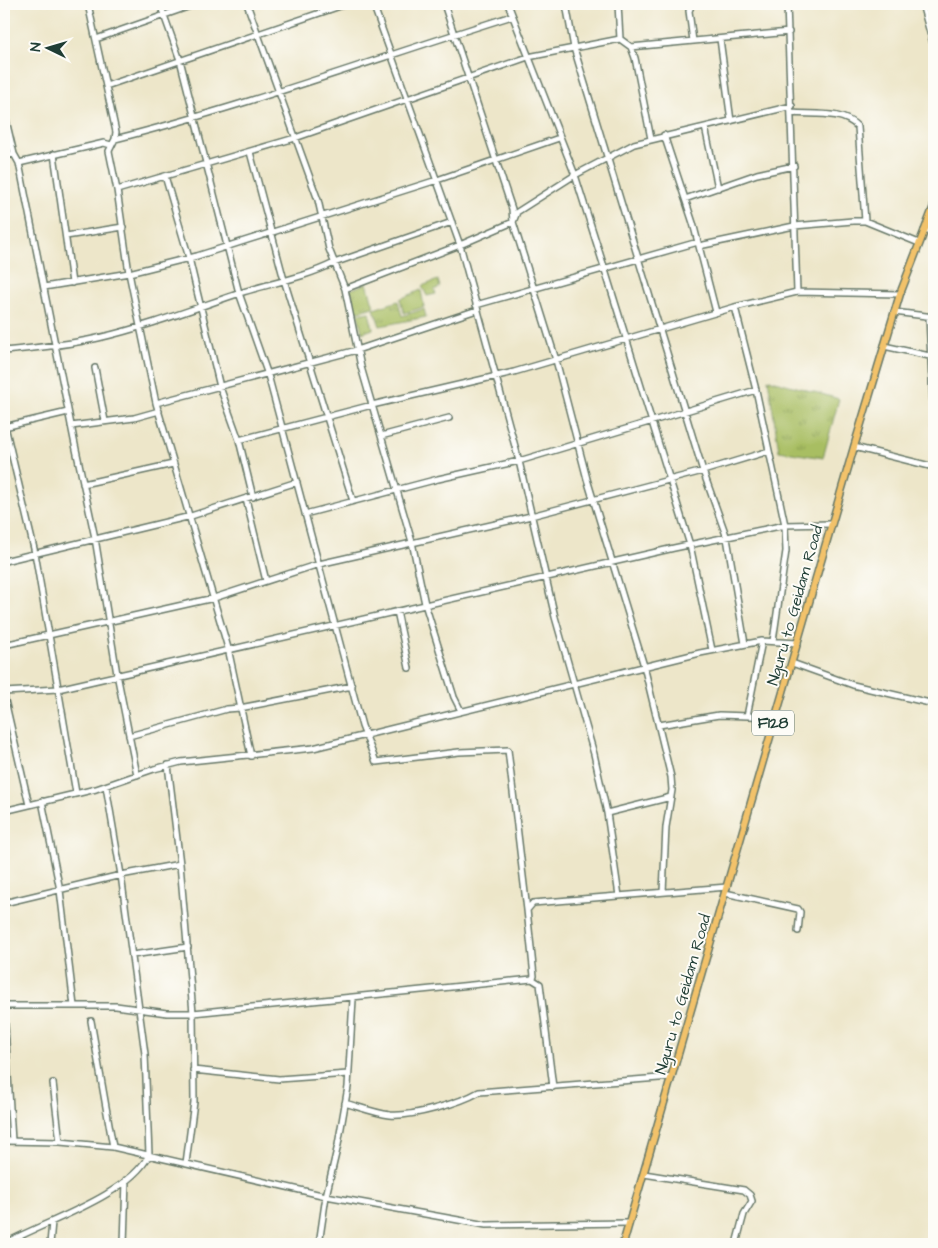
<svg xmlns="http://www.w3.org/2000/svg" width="938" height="1248" font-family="'Architects Daughter',sans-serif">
  <defs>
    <pattern id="park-tufts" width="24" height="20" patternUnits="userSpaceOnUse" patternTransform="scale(1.25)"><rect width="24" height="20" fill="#a8be62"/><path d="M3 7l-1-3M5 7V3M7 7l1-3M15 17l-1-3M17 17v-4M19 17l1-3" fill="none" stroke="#889c52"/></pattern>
  </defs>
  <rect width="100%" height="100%" fill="#fdfcf7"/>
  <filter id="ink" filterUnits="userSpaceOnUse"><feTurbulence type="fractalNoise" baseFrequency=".02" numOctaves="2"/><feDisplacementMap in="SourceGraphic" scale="10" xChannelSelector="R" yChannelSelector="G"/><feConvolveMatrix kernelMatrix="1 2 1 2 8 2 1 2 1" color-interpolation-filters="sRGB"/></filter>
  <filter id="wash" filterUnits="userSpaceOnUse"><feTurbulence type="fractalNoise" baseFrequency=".0096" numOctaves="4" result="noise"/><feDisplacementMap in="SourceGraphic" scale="20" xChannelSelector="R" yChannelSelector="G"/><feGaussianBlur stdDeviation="1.12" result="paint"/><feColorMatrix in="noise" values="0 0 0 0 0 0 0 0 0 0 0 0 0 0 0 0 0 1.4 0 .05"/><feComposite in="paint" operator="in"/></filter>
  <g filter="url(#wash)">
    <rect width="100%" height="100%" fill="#ede6c9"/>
    <path fill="url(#park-tufts)" stroke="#647e4b" d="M438 280 440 287 434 290 436 294 427 296 422 286Z
      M367 283 374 307 356 312 350 290Z
      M421 290 424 307 404 313 400 299Z
      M398 301 402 316 424 309 426 317 380 326 374 309Z
      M369 312 373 329 362 333 358 314Z
      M768 379 839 399 823 458 779 451Z"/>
  </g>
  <g filter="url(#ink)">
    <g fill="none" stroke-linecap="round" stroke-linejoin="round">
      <defs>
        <path id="minor" d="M88 4 116 132 115 139 109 151 117 190 129 273 156 403 228 648 251 756
          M160 4 180 60 239 293 268 375 362 726 376 762 459 752 508 750 527 910
          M247 4 318 200 329 249 345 289 361 367 412 542 425 604 454 697 461 711
          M373 4 460 245 519 461 555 617 594 754 607 813 619 896
          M444 4 512 209 513 222 556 360 587 479 644 666 671 777 672 790 666 827 663 892
          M508 4 575 175 605 270 690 545 712 650
          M566 4 574 48 703 471 727 538 745 644
          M618 4 620 39 631 47 635 58 651 139
          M692 4 689 11 693 41
          M787 4 797 292
          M922 4 934 47
          M96 39 196 4
          M720 39 731 121
          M631 47 789 32
          M106 86 346 4
          M4 112 14 154 19 163 74 440 95 538 117 674 137 775
          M792 113C814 115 842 110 858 127L865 221
          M705 127 718 188
          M664 135 693 223 716 312
          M115 139C250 105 380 57 512 16
          M250 152 284 280 353 501
          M54 154 72 283
          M4 156 14 154
          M19 163 104 143 111 145
          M165 176 189 258 220 387 239 440 253 497
          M117 190 295 138 528 57 620 39
          M685 199 757 174 794 166
          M924 231H934
          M66 236 123 227
          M699 246 794 226 853 221H865L919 243
          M44 287 129 273 197 256 437 180 559 138
          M345 289 460 245 513 222 517 212 575 175 634 144 792 106
          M476 305 698 242
          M735 307 756 390 785 525 786 551 773 641
          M894 312 934 317
          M929 317 934 426
          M884 346 934 357
          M4 351C36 348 67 345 98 338 146 327 193 309 240 293 271 283 304 278 334 263L452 222
          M95 368 105 421
          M156 403 357 350 477 310
          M4 422 35 553 76 793
          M71 426 134 418 159 411
          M4 427 68 412
          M381 436 449 418
          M239 440 372 405 514 372 735 307 797 292 900 294
          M854 447 934 467
          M83 484 173 464
          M246 499 266 581
          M305 514 438 479 519 461 756 390
          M4 561 191 516 297 482
          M397 611 409 668
          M4 645 214 598 319 564 531 516 703 471 769 451
          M792 663 853 685 934 704
          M4 692 58 689 674 548 785 525 831 524
          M4 696 29 805
          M747 716 762 641
          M659 725 719 715 775 717
          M129 736 227 709 240 708 352 686
          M168 765 180 864 193 1013 194 1102 186 1163
          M42 801 60 890 74 1006
          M4 811 96 789 154 769 181 762 313 748 700 653 762 641 798 643
          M607 813 671 797
          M725 893 798 909 800 912 798 931
          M4 903 121 875 180 864
          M132 955 188 947
          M532 979 534 976 527 910 533 903 727 887
          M532 979 540 984 553 1087
          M4 1006H116L167 1013H193L532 979
          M4 1009 12 1141
          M91 1021 113 1147
          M193 1070 279 1079 348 1074
          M53 1083 60 1142
          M345 1103C359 1107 375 1113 390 1115 412 1117 460 1103 479 1092L672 1077
          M4 1141 60 1142 113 1147 326 1196 486 1225 629 1223
          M644 1174 744 1190 750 1195 752 1201 744 1214 736 1244
          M4 1244C44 1222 128 1196 149 1155L145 1054 121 875 106 786
          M50 1244 52 1222
          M124 1244 126 1180
          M319 1244 326 1196 338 1145 348 1087 353 999"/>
        <path id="major" d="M623 1244 854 447 900 294 934 206"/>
      </defs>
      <use href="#minor" stroke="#677868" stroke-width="8"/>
      <use href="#major" stroke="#677868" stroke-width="9"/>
      <use href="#minor" stroke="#fff" stroke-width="5"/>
      <use href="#major" stroke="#f2c26a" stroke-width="6"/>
    </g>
  </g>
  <g text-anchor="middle" stroke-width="4" stroke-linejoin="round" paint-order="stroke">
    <rect fill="#fdfcf7" stroke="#62766e" stroke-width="1" x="752" y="710.5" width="42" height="25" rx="4"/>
    <g font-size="15" font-weight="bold" fill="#1f3d34">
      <text x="773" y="728">F128</text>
    </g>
    <g font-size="16" fill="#1f3d34" stroke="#fdfcf7">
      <text transform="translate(794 605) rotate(-74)" y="6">Nguru to Geidam Road</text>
      <text transform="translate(682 994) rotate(-74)" y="6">Nguru to Geidam Road</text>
    </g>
  </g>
  <rect width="938" height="1248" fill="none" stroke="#fdfcf7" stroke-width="20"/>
  <g transform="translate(48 48) rotate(275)" stroke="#fdfcf7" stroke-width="4" paint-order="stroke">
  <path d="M0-4L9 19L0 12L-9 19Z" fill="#1f3d34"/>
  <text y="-8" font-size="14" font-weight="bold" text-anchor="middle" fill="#1f3d34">N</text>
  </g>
</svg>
